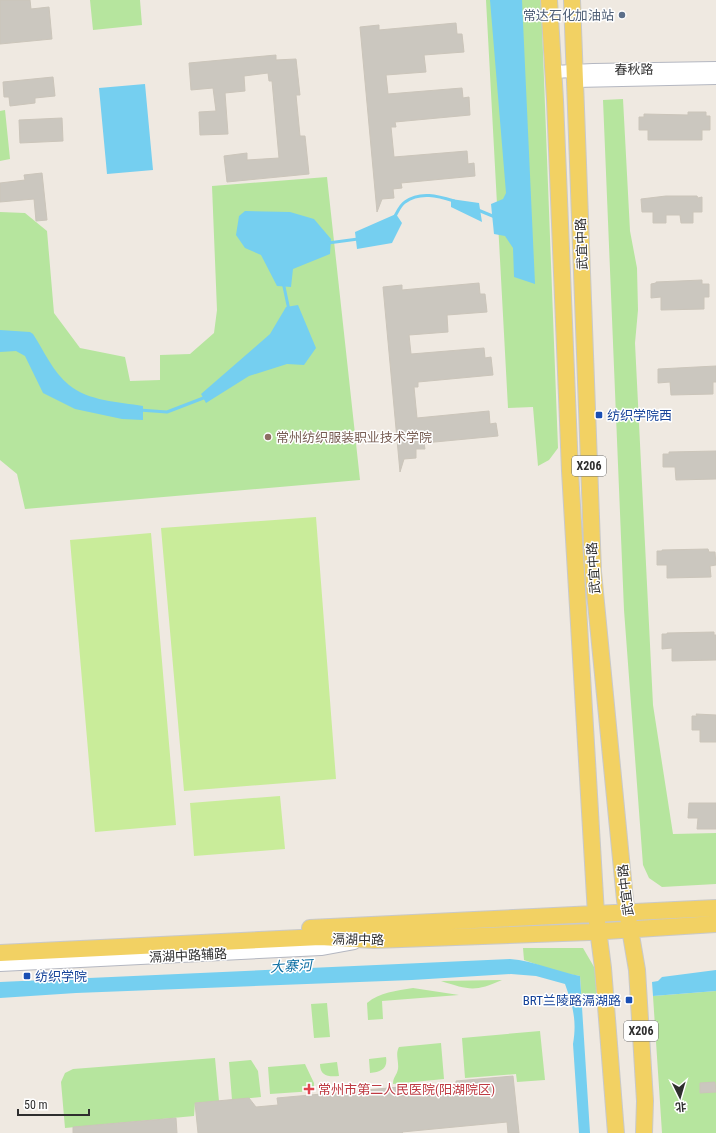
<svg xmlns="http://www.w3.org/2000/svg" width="716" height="1133" font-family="'Roboto Condensed','Noto Sans SC',sans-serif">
  <rect width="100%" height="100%" fill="#efe9e1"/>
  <path fill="#b6e59e" d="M90 0H140L142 25 93 30Z
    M486 0H541L558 448 549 460 538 466 533 407 508 408Z
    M623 99 630 231 637 268 638 310 635 343 653 705 673 834 716 833V884L662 887 649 878 643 865 624 610 603 100Z
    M5 110 10 159 0 161V111Z
    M327 177 360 480 25 509 17 474 0 460V212L25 213 47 231 54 313 80 348 125 357 130 381 160 380V355L190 354 214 333 217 310 212 186Z
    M523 948H583L597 972 599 1003H582L580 976 558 972 524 960Z
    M502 980C475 992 469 990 441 981Z
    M413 988 459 995 382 1001 383 1019 368 1020 367 1003C380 992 396 991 413 988Z
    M716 991V1133H662L653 996Z
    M327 1003 330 1037 314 1038 311 1004Z
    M540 1031 545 1080 517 1082 516 1074 465 1078 462 1038Z
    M441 1043 444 1079 393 1084C393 1077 397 1075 398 1069 399 1061 395 1054 399 1047Z
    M386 1057C388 1069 381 1072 370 1073L369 1059Z
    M215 1058 219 1101 195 1103 194 1116 65 1128 61 1082 65 1073 73 1069Z
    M251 1060 258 1071 261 1097 232 1100 229 1062Z
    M337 1062 339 1076C328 1077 320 1076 320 1064Z
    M305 1064 314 1083V1091L270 1094 268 1067Z"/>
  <path fill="#c9ec9a" d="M316 517 336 779 184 791 161 528Z
    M151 533 176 825 95 832 70 540Z
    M280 796 285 849 194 856 190 803Z"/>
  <path fill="#75cff0" d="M490 0H522L535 284 514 277 513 248 505 236 494 234 491 204 503 199 506 193Z
    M145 84 153 170 107 174 99 88Z
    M451 199 479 203 482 222 451 207Z
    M245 211 290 212 314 219 331 239 330 254 293 269 291 287 277 286 261 255 245 248 236 235 239 216Z
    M396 214 402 223 392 243 357 249 355 232Z
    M298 305 316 348 304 365 287 364 249 376 206 403 201 394 270 334 286 307Z
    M0 330 30 332 33 334C44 351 53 372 69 385 88 401 119 402 143 406V420L122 419 75 409 43 393 25 356 16 351 0 352Z
    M510 959C534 961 556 971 580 976L590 1133H579L573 1044C577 1021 573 1006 565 984L536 976 511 974 412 980 76 993 0 998V982Z
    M716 970V991L653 996 652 982 658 981 662 977Z"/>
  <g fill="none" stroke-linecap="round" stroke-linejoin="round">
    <path stroke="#75cff0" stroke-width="3" d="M478 210 495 217
      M394 218C397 213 400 205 405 202 420 191 438 196 454 201
      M328 243 358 239
      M283 282 289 310
      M139 410 167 412 206 397"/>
  </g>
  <path fill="#cbc7bf" stroke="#cbc5ba" d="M0 0H30L31 9 49 7 52 39 0 44Z
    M456 23 457 34H462L464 52 424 55 426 72 386 75 388 94 462 88 463 98 469 97 470 115 395 122 396 127H391L394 157 467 151 468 164 474 163 475 176 401 183 402 188 393 189 394 198 382 199 377 212 360 27 379 25V30Z
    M276 55V60L296 59 300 95H296L300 136H305L309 174 227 182 224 156 247 153V160L279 158 272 81H269L268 73 244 76 245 91 225 93 228 134 200 135 199 112 216 111 213 88 191 90 189 63Z
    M53 77 55 96 35 98V103L10 106 9 97H4L3 82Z
    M688 112H706V116H710V130H702V140H648V130H639V117H644V114L688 115Z
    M62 118 63 141 20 143 19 120Z
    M42 173 47 220 36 221 34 199 0 202V183L25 180 24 175Z
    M666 196H697L698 198 702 197V212H693V223H681L680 215H666V223H653V212H642L641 199Z
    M702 280V284H709V297H704V309L661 310V297L651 298V284L656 283V282Z
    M479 283 480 294H485L487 312 447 315 448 332 409 335 411 354 484 348 485 358 491 357 493 375 418 382V387H414L417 418 489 411 490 424 496 423 498 436 424 443 425 449H416V458L404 459 400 472 383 287 402 285V290Z
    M716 366V382H713V394L671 395 670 382 658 383V369Z
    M716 451V479L676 480 675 467H663V454H669V452Z
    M708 549 709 552H715L716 565 710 566 711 577 667 578V565H657V551H662V550Z
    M714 632V635H716V660L672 661V648L662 649V634H667V633Z
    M696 714 716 715V742H700V730H692V716H697Z
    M689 803H716V829H697L698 818H688Z
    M513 1076 519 1133H508L507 1122 402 1132 403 1133H198L195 1103 249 1098 256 1107 278 1105 277 1098 433 1084 434 1091 457 1089 456 1081Z
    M715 1082 716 1092 700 1093V1083Z
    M176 1118 177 1133H73V1127Z"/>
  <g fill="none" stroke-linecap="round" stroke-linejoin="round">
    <defs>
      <path id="minor" d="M553 72 593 70 716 68
        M575 81 716 78
        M0 965 321 949 354 943"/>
      <path id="major" d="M549 0 555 100 570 471 596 914 603 968 616 1133
        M572 0 593 572 625 900 637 970 645 1101 644 1133
        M310 928 716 908
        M0 953 320 937 374 940 590 932 716 924"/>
    </defs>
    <use href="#minor" stroke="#b4b7c1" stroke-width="14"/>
    <use href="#major" stroke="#c9c9c9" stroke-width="18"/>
    <use href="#minor" stroke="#fff" stroke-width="12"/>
    <use href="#major" stroke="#f2d163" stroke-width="16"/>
  </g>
  <circle fill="#5c6f8a" stroke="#fff" stroke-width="1.5" cx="622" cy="15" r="4"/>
  <g fill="#1a4fb4" stroke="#fff" stroke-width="1.5">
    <rect x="595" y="411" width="8" height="8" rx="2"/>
    <rect x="23" y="972" width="8" height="8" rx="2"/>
    <rect x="625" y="996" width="8" height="8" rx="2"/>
  </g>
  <circle fill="#8d6e63" stroke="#fff" stroke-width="1.5" cx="268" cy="437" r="4"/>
  <path fill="#e0444e" stroke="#fff" stroke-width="1.5" d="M307 1083h4v4h4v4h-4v4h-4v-4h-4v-4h4z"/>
  <g text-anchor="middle" stroke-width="3" stroke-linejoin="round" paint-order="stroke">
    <g fill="#fff" stroke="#6d6d6d" stroke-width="1">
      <rect x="572" y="456" width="34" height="20" rx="3"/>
      <rect x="624" y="1021" width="34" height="20" rx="3"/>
    </g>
    <g font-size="12" font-weight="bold" fill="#2e2e2e">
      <text x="589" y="470">X206</text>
      <text x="641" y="1035">X206</text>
    </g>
    <g font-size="13" fill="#4e5e75" stroke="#fff" text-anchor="end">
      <text x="614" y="20">常达石化加油站</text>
    </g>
    <g font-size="13" fill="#2e2e2e" stroke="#fff">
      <text transform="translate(634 69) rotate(-1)" y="5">春秋路</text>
      <text transform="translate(581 244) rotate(-92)" y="5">武宜中路</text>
      <text transform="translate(593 568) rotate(-94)" y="5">武宜中路</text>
      <text transform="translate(625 890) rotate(-97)" y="5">武宜中路</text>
      <text transform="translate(358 939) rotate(1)" y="5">滆湖中路</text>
      <text transform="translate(188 955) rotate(-3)" y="5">滆湖中路辅路</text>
    </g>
    <g font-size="13" fill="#164399" stroke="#fff" text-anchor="start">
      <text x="607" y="420">纺织学院西</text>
      <text x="35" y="981">纺织学院</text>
      <text x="621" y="1005" text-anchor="end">BRT兰陵路滆湖路</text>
    </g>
    <g font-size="13" fill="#785e54" stroke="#fff" text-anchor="start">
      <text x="276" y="442">常州纺织服装职业技术学院</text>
    </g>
    <g font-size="13" fill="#be3a42" stroke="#fff" text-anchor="start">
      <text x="318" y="1094">常州市第二人民医院(阳湖院区)</text>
    </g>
    <g font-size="14" font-style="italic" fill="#0d6fa3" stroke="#fff">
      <text transform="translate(291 966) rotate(-3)" y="5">大寨河</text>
    </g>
  </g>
  <g transform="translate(680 1097) rotate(175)" stroke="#ffffff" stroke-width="3" paint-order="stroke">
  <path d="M0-3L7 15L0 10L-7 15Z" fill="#2e2e2e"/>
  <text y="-6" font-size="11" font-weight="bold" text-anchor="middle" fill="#2e2e2e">北</text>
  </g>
  <path d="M18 1109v6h71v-6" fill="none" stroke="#2e2e2e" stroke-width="2"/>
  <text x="24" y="1109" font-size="12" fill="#2e2e2e" stroke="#ffffff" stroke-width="3" paint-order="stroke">50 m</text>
</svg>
